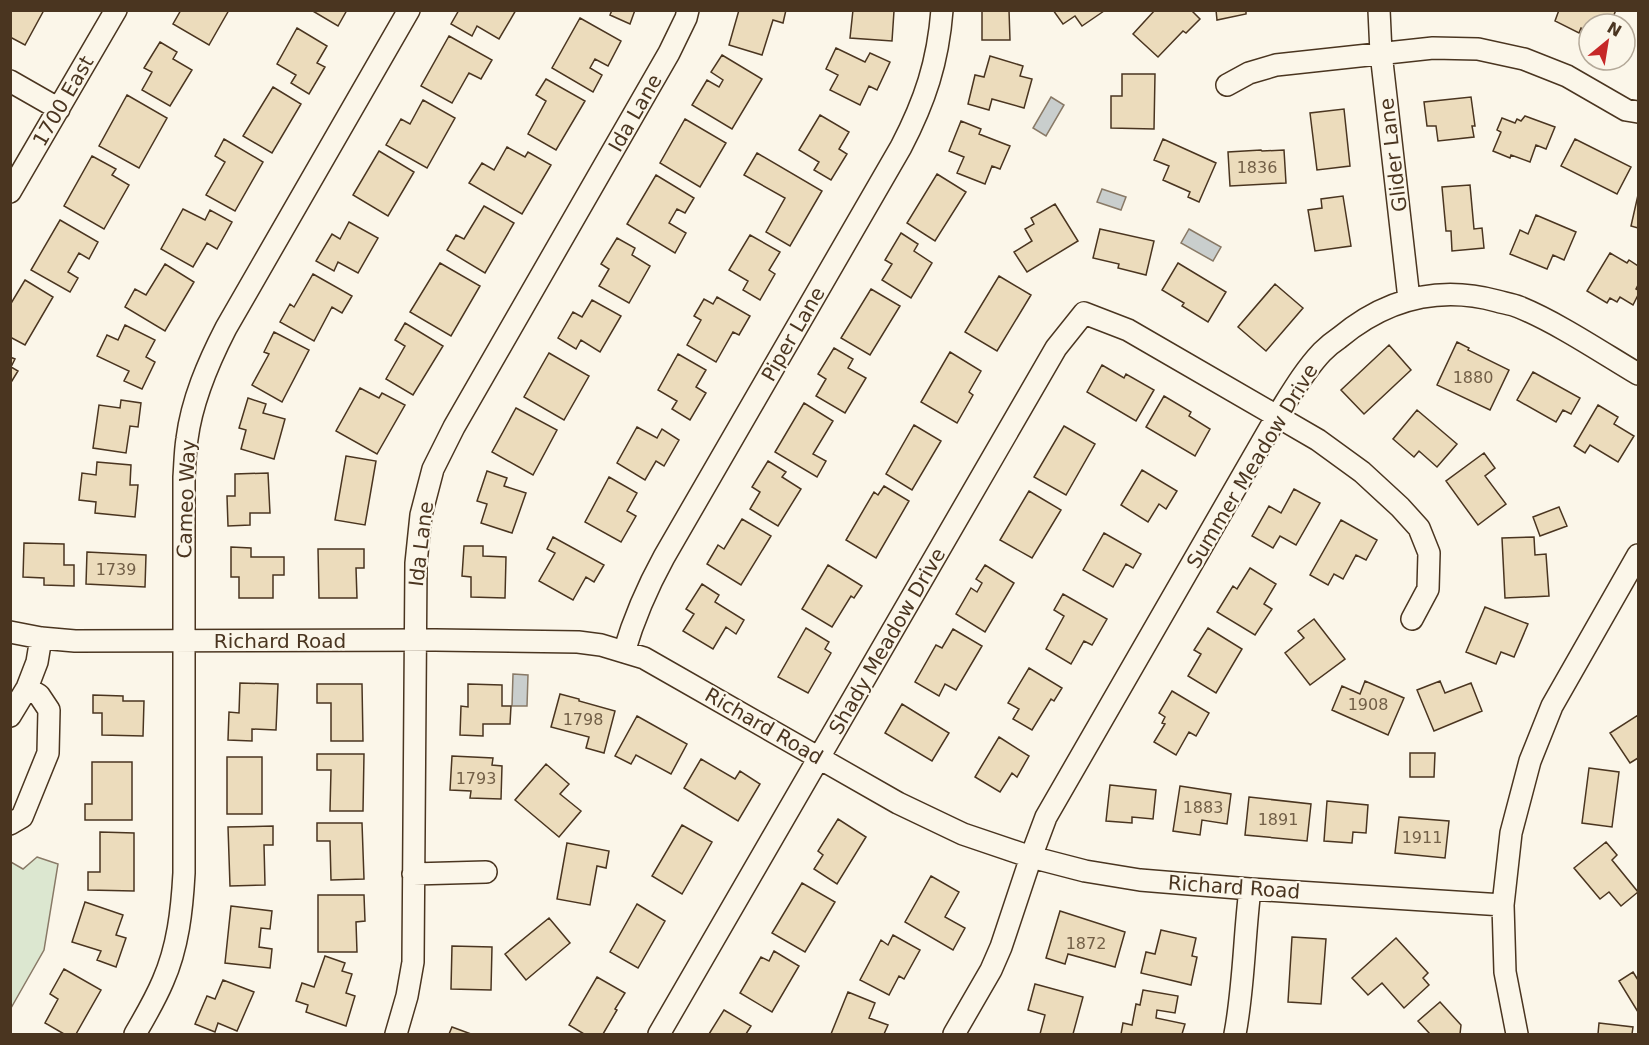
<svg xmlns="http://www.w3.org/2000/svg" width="1649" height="1045" font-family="'DejaVu Sans',sans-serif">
  <rect width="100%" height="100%" fill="#fbf6e9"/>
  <path fill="#dce7d0" stroke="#887966" stroke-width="1.5" d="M37 857 58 864 44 950 11 1008V862L23 869Z"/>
  <path fill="#c9cecd" stroke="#887966" stroke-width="1.5" d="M1051 97 1064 105 1046 136 1033 128Z
    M1102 189 1126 197 1121 210 1097 202Z
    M1189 229 1221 247 1213 261 1181 243Z
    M513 674 528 675 527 706H512Z"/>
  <path fill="#ecdcbc" stroke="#4a3520" stroke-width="1.5" d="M10 10H44L25 45 10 37Z
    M181 10H229L209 45 173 24Z
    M311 10H347L338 26Z
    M459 10H516L499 39 477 26 472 36 451 24Z
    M612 10H635L630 24 610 15Z
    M739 10H786L783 23 773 20 762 55 729 45Z
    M853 10 894 11 892 41 850 38Z
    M982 10H1009L1010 40H982Z
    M1053 10H1103L1104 11 1082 26 1075 16 1063 24Z
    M1155 10H1191L1200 19 1186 33 1183 31 1158 57 1133 34Z
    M1216 10H1246V14L1217 20Z
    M1559 10H1616L1610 24H1589V32L1581 28 1579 33 1555 21Z
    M580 18 621 41 608 66 595 59 590 68 602 75 593 92 552 68Z
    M297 28 327 46 317 63 325 67 309 94 291 83 296 75 277 64Z
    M449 36 492 60 481 79 469 73 452 103 421 86Z
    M160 42 177 52 173 59 192 70 170 106 142 90 152 72 144 68Z
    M836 48 865 62 870 53 890 62 877 90 869 86 860 105 830 90 838 75 826 69Z
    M722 55 762 79 732 129 692 105 707 80 719 87 723 80 711 72Z
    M990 56 1023 66 1020 76 1032 79 1024 108 992 99 989 110 968 104 975 75 984 77Z
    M1122 74H1155L1154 129 1111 128V96H1122Z
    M546 79 585 101 556 150 528 134 546 101 536 95Z
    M273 87 301 104 272 153 243 136Z
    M127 95 167 118 139 168 99 146Z
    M1471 97 1475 126H1472L1474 137 1438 141 1436 126H1427L1424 102Z
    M423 100 455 118 427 168 386 145 401 119 410 124Z
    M1344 109 1350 166 1317 170 1310 113Z
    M820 115 849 132 839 149 847 154 831 180 814 170 819 162 799 150Z
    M1525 116 1555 127 1546 149 1536 145 1530 162 1511 155 1510 158 1493 151 1501 132 1497 130 1502 118 1515 123 1517 119 1521 121Z
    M685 119 726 143 700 187 660 163Z
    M961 121 981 129 979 134 1010 146 1000 169 992 166 985 184 957 173 964 157 949 151Z
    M224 139 263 162 235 211 206 195 225 162 215 156Z
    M1163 139 1216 163 1199 202 1188 197 1190 192 1163 180 1169 166 1154 160Z
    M1575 139 1631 167 1617 194 1561 166Z
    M507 147 525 157 528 152 551 165 522 214 469 183 482 163 494 170Z
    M1261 150 1262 151 1284 150 1286 183 1230 186 1228 152Z
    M379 151 414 172 388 216 353 195Z
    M757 153 822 191 790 246 766 232 785 198 744 175Z
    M92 156 116 169 112 175 129 185 104 229 64 206Z
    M937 174 966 192 935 241 907 223Z
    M656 175 694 198 685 213 677 209 669 223 686 233 675 253 627 224Z
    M1470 185 1474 229 1482 228 1484 248 1452 251 1451 231H1446L1442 187Z
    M1638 195V228L1631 226Z
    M1343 196 1351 246 1315 251 1308 210 1322 208 1321 199Z
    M1055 204 1078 241 1027 272 1014 252 1032 241 1025 229 1034 224 1031 218Z
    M484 206 514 223 485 273 447 250 456 235 464 239Z
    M183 209 205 220 210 210 232 222 217 249 207 243 193 267 161 249Z
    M1536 215 1576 232 1564 260 1553 255 1547 269 1510 254 1520 230 1528 234Z
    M60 220 98 242 89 259 79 253 68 272 78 278 70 292 31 270Z
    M349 222 378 238 358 273 338 262 334 271 316 261 332 234 340 239Z
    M1100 229 1154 241 1146 275 1118 268 1119 264 1093 258Z
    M901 233 918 244 914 251 932 263 911 298 882 280 892 264 885 260Z
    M750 235 780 252 769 270 775 274 760 300 743 290 748 281 729 270Z
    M617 238 635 248 632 255 650 266 629 303 599 286 609 269 601 264Z
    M1610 253 1627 263 1629 260 1638 266V285L1636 289 1638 290V295L1633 305 1620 297 1617 302 1610 298 1607 303 1587 291Z
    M440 263 480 286 451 336 410 312Z
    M1178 263 1226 292 1208 322 1182 306 1184 303 1162 290Z
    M165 264 194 282 165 331 125 307 135 289 146 295Z
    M313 274 352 296 342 313 332 307 314 341 280 322 290 304 294 307Z
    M999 276 1031 295 997 351 965 332Z
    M25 280 53 297 25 345 10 337V305Z
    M1275 284 1303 308 1266 351 1238 327Z
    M871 289 900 306 870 355 841 338Z
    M717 297 750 316 739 335 733 332 716 362 687 345 701 320 694 316 704 299 713 304Z
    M592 300 621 316 600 352 581 340 576 349 558 338 573 312 582 317Z
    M405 323 443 346 413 395 386 379 405 346 395 340Z
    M125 325 155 340 146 357 155 362 142 389 124 381 129 371 97 356 107 335 118 340Z
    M274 332 309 350 282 402 252 385 269 354 264 352Z
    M1457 342 1469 348 1468 350 1509 370 1490 410 1437 385Z
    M1389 345 1411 370 1364 414 1341 390Z
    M834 348 853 359 848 368 866 378 845 413 816 396 826 379 818 374Z
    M950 352 981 371 969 392 973 395 957 423 921 402Z
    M549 353 589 376 564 420 524 397Z
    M678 354 706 370 696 387 706 393 690 420 672 409 677 401 658 390Z
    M10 357 15 359 11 367 18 371 10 384Z
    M1102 365 1124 378 1126 374 1154 390 1136 421 1087 392Z
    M1533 372 1580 398 1571 414 1563 410 1556 422 1517 400Z
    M360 388 379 398 382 393 405 405 377 454 336 431Z
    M1164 396 1191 412 1189 416 1210 429 1195 456 1146 427Z
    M248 398 266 404 263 413 285 419 274 459 241 449 246 430 239 428Z
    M121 400 141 403 138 427 130 426 126 453 93 448 99 405 120 408Z
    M804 403 833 421 813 454 826 461 817 477 775 452Z
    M1598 405 1618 417 1614 424 1634 436 1618 462 1590 445 1585 453 1574 446Z
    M516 408 557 430 533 475 492 452Z
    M1417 410 1457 444 1437 467 1419 451 1414 457 1393 439Z
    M914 425 941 441 912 490 886 474Z
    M1064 426 1095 444 1066 495 1034 477Z
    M637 427 657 438 662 429 679 440 664 466 656 461 645 480 617 463Z
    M1484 453 1495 468 1485 476 1506 504 1478 525 1446 481Z
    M346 456 376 461 365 525 335 520Z
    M768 461 786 472 782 477 801 489 778 526 750 509 760 492 752 487Z
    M97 462 131 465 130 485H138L135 517 95 513 96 502 79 500 82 473 96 475Z
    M1142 470 1177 491 1166 509 1159 504 1148 522 1121 505Z
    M487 471 507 478 504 486 526 493 512 533 481 523 487 504 477 501Z
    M268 473 270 513H250V525L228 526 227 496H235V474Z
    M609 477 637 493 627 511 636 516 621 542 585 522Z
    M884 486 909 501 876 558 846 540 874 492 878 495Z
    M1294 489 1320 503 1296 545 1280 536 1273 548 1252 536 1269 506 1281 513Z
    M1029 491 1061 510 1032 558 1000 540Z
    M1559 507 1567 526 1540 536 1533 517Z
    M742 519 771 536 741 585 707 564 718 545 724 549Z
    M1341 520 1377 540 1366 560 1356 555 1343 579 1334 574 1328 585 1310 575Z
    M1104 533 1141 554 1133 568 1126 564 1113 587 1083 570Z
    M553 537 604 565 594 582 586 577 573 600 539 581 555 553 547 549Z
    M1534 537 1535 555 1546 554 1549 596 1505 598 1502 538Z
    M24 543 64 544V565H74V586L44 585V578L23 577Z
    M464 546H483V556L506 557 505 598 471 597V577L462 576Z
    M231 547 251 548V557H284V575H273V598H239V577H231Z
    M318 549H364V568H356L357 598H319Z
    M87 552 146 555 145 587 86 584Z
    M828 565 862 586 854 598 851 596 832 627 802 609Z
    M985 565 1014 583 985 632 956 614 971 588 977 592 982 583 976 579Z
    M1250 568 1276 584 1264 604 1272 609 1255 635 1217 612 1233 586 1237 589Z
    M702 584 719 595 715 602 744 620 736 634 726 627 713 649 683 631 694 614 686 609Z
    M1063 594 1107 619 1092 645 1084 641 1071 664 1046 649 1064 616 1054 610Z
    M1485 607 1528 624 1514 657 1501 652 1496 664 1466 652Z
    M1314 619 1345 659 1310 685 1285 653 1304 638 1298 631Z
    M806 628 829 642 825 649 831 653 808 693 778 677Z
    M1208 628 1242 649 1216 693 1188 676 1201 654 1194 650Z
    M953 629 982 646 956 690 945 684 939 696 915 682 936 645 942 648Z
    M1029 668 1062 688 1054 701 1051 699 1032 730 1013 719 1019 709 1008 703Z
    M1365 681 1404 698 1388 735 1332 710 1342 686 1360 694Z
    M1440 681 1445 693 1471 683 1482 711 1434 731 1417 690Z
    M240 683 278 684 276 730 252 729V741L228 740 229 712 239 713Z
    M317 684H362L363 741H331V703H317Z
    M468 684 502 685V706H511L510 724H483V736L460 735 461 706 468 707Z
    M1172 691 1209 713 1196 736 1189 732 1176 755 1154 742 1165 724 1162 723 1165 717 1159 713Z
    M560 694 579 699V701L615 711 604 753 586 748 589 737 551 727Z
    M93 695 123 696V701H144L143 736 102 735V713H93Z
    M902 704 949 733 932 761 885 733Z
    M1638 715V758L1630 763 1610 733Z
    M637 716 687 744 671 774 636 755 631 764 615 756Z
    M999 737 1029 756 1017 777 1012 773 1000 792 975 777Z
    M1410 753H1435L1434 777H1410Z
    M317 754H364L363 811H330L331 770H317Z
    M452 756 493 758 492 765 502 766 501 799 470 798 471 791 450 790Z
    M227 757H262V814H227Z
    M701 759 735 779 740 771 760 784 738 821 684 788Z
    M92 762H132V820H85V804H92Z
    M546 764 569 784 560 794 581 811 559 837 515 800Z
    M1589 768 1619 772 1612 827 1582 823Z
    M1110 785 1156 790 1153 819 1132 817V823L1106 821Z
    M1180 786 1231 794 1227 824 1202 820 1200 835 1173 831Z
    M1249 797 1311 804 1307 841 1245 835Z
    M1327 801 1368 805 1366 833 1353 832 1352 843 1324 841Z
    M1399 817 1449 821 1445 858 1395 853Z
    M838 819 866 837 837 884 814 869 823 855 818 851Z
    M317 823H362L364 879 331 880 330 841H317Z
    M682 825 712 842 682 894 652 876Z
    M273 826V845H264L265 885 230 886 228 827Z
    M100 832 134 833V891L88 890V872H100Z
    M1606 842 1617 855 1612 860 1638 892 1621 906 1609 892 1600 899 1574 868Z
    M567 843 609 851 606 868 597 866 590 905 557 899Z
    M931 876 959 892 945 917 965 928 953 950 905 922Z
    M802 883 835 902 805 952 772 933Z
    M318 895H364L365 921 356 922 357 952H318Z
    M85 902 123 915 116 935 126 938 116 967 97 960 101 951 72 942Z
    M637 904 665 921 638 968 610 952Z
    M231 906 272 911 270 929 261 928 259 947 272 949 270 968 225 963Z
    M1060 911 1125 932 1115 967 1068 954 1065 964 1046 958Z
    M549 918 570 943 526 980 505 954Z
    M1161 930 1196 938 1192 956 1197 957 1191 985 1141 973 1146 952 1155 954Z
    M893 935 920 950 904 979 899 976 889 995 860 980 881 940 888 945Z
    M1292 937 1326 939 1321 1004 1288 1002Z
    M1396 938 1428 973 1423 978 1429 985 1404 1008 1382 983 1368 995 1352 978Z
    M452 946 492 947 491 990 451 989Z
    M774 951 799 966 772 1012 740 993 761 957 769 961Z
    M325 956 345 963 342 971 352 974 346 993 355 996 346 1026 306 1012 308 1005 296 1001 302 983 314 987Z
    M64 969 101 990 76 1034H64L45 1023 58 999 50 994Z
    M1633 972 1638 980V1012L1619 981Z
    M597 977 625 993 615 1009 617 1010 603 1034H584L569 1025Z
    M223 980 254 992 237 1031 218 1023 215 1032 195 1024 207 996 215 999Z
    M1035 984 1083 997 1073 1034H1040L1045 1015 1028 1010Z
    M1143 990 1178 996 1175 1013 1157 1010 1156 1018 1185 1024 1182 1034H1121L1123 1023 1132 1025 1136 1004 1140 1005Z
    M848 992 875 1003 869 1018 888 1025 884 1034H831Z
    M1440 1002 1461 1025 1460 1034H1430L1418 1021Z
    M724 1010 751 1026 746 1034H709Z
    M1599 1023 1633 1027 1632 1034H1598Z
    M452 1027 471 1034H449Z"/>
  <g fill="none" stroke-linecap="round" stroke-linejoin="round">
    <defs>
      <path id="minor" d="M1379 10 1381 53 1409 299
        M10 81 59 109
        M1227 85 1249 73 1276 65 1433 48 1478 49 1524 59 1567 76 1626 110 1638 112
        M10 192 116 10
        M10 632 41 638 75 641 435 640 578 642 601 645 644 658 898 803 963 834 1031 857 1085 871 1140 880 1250 889 1503 905
        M624 652C634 618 647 588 664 557L901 147C925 101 938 62 942 10
        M27 688 37 662 41 638
        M10 716 27 688 39 695 49 710 48 753 22 817 10 824
        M413 874 486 872
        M135 1034C145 1017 155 1000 163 981 178 947 182 910 184 873V477C185 464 185 452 187 439 192 400 208 363 226 328L409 10
        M396 1034 407 996 413 962 416 563 421 515 433 469 454 427 669 53 686 18 688 10
        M659 1034 1056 348 1084 313 1128 330 1318 440 1362 472 1400 507 1419 528 1429 553 1428 589 1412 619
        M954 1034 991 970 1001 947 1031 857 1046 817 1277 416C1291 394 1304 371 1322 352 1327 347 1333 342 1339 338 1386 299 1438 285 1497 301 1504 303 1512 304 1519 307 1558 323 1601 352 1638 374
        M1235 1034C1244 986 1244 938 1250 889
        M1517 1034 1505 972 1503 905 1511 833 1530 761 1552 706 1638 555"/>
    </defs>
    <use href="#minor" stroke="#4a3520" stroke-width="24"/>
    <use href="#minor" stroke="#fbf6e9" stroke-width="21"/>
  </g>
  <g text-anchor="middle" stroke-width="4.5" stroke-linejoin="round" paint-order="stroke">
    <g font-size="16" fill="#725f47">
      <text x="1257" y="173">1836</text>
      <text x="1473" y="383">1880</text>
      <text x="116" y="575">1739</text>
      <text x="1368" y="710">1908</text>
      <text x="583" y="725">1798</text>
      <text x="476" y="784">1793</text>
      <text x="1203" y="813">1883</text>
      <text x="1278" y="825">1891</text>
      <text x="1422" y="843">1911</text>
      <text x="1086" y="949">1872</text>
    </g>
    <g font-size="20" fill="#4a3520" stroke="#fbf6e9">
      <text transform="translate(63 101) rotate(-60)" y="7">1700 East</text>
      <text transform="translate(635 113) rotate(-60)" y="7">Ida Lane</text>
      <text transform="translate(1393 155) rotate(-97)" y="7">Glider Lane</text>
      <text transform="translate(793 334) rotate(-60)" y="7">Piper Lane</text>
      <text transform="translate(1252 466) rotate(-59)" y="7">Summer Meadow Drive</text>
      <text transform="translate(186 499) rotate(-88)" y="7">Cameo Way</text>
      <text transform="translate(421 544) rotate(-83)" y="7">Ida Lane</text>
      <text x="280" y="648">Richard Road</text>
      <text transform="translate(887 641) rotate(-60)" y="7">Shady Meadow Drive</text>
      <text transform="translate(764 726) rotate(30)" y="7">Richard Road</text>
      <text transform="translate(1234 887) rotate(4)" y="7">Richard Road</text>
    </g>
  </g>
  <rect width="1649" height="1045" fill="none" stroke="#4a3520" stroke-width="24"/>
  <g transform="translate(1607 42) rotate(30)"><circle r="28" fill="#fbf6e9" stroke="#b4a999" stroke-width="1.5"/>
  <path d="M0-4.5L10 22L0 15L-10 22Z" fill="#c62828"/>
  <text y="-9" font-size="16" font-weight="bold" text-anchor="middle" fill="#4a3520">N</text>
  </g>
</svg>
